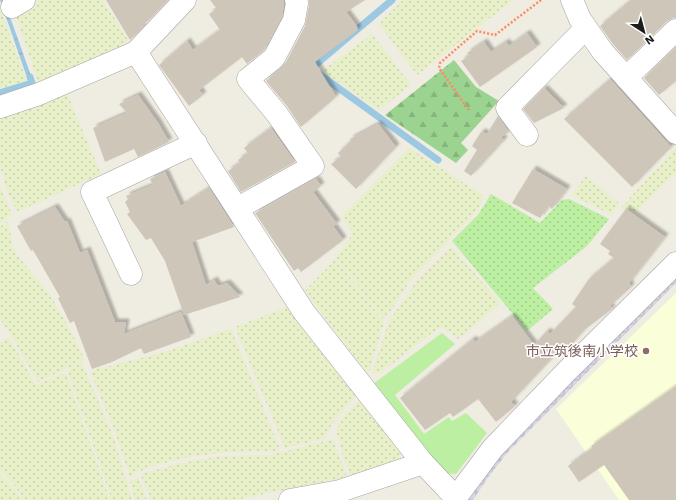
<svg xmlns="http://www.w3.org/2000/svg" width="676" height="500" font-family="'Work Sans','Noto Sans JP',sans-serif">
  <defs>
    <pattern id="farmland-dots" width="8" height="8" patternUnits="userSpaceOnUse"><rect width="8" height="8" fill="#e8f0ca"/><path d="M2 2h.1M6 6h.1" fill="none" stroke="#c7cdad" stroke-width="1.8" stroke-linecap="round"/></pattern>
    <pattern id="grass-dots" width="8" height="8" patternUnits="userSpaceOnUse"><rect width="8" height="8" fill="#bcefa1"/><path d="M2 2h.1M6 6h.1" fill="none" stroke="#a1cc8a" stroke-width="1.8" stroke-linecap="round"/></pattern>
    <pattern id="forest-firs" width="22" height="20" patternUnits="userSpaceOnUse"><rect width="22" height="20" fill="#9bd391"/><path d="M5 1l3.5 6h-7zM16 11l3.5 6h-7z" fill="#85b57d"/></pattern>
    <pattern id="plaza-grid" width="8" height="8" patternUnits="userSpaceOnUse"><rect width="8" height="8" fill="#d7d5e5"/><path d="M0 4h8M4 0v8" fill="none" stroke="#b8b6c4"/></pattern>
    <pattern id="water-ripples" width="26" height="14" patternUnits="userSpaceOnUse"><rect width="26" height="14" fill="#9dc8e2"/><path d="M2 4q2-2 4 0t4 0M15 11q2-2 4 0t4 0" fill="none" stroke="#87abc1"/></pattern>
    <filter id="shadow"><feDropShadow dx="3.5" dy="-3.5" stdDeviation="1" flood-color="#0004"/></filter>
  </defs>
  <rect width="100%" height="100%" fill="#efece1"/>
  <path fill="#faffda" d="M676 293V500H619L556 409Z"/>
  <path fill="url(#farmland-dots)" d="M39 0H103L128 40 120 49 38 82 15 14Z
    M403 0H513L417 75 379 24Z
    M0 7 27 82 0 90Z
    M372 34 411 85 379 110 322 71Z
    M67 94 101 174 17 212 7 191 0 166V115Z
    M676 147V172L635 213 621 208Z
    M409 148 484 196 477 211 409 282 392 309 383 319 336 257 353 234 342 216Z
    M586 176 619 203 612 215 572 195Z
    M0 185 12 215 0 223Z
    M8 221 12 243 16 254 50 295 67 324 85 360 38 382 9 332 0 319V227Z
    M451 247 501 303 458 339 443 328 437 329 379 374 372 373 389 321 417 281Z
    M336 259 384 322 370 369 367 373 305 291Z
    M288 307 356 396 331 425 325 438 285 448 235 327Z
    M231 329 280 449 276 451 227 452 189 457 148 467 130 477 116 435 90 371 165 352Z
    M9 338 36 385 66 373 110 500H26L0 469V343Z
    M82 363 113 436 132 500H112L67 370Z
    M360 399 401 451 400 460 351 476 343 457 336 430 345 415Z
    M333 439 347 477 234 500H151L141 476 145 473 162 468 196 460 225 456 271 455Z
    M0 473 24 500H0Z
    M138 477 147 500H135L130 482Z"/>
  <path fill="url(#grass-dots)" d="M491 194 540 223 562 200 569 199 609 219 587 246 533 288 553 309 527 331 452 241 478 215Z"/>
  <path fill="url(#forest-firs)" d="M454 60 476 87 499 101 461 143 468 150 456 163 385 115Z"/>
  <path fill="#bcefa1" d="M442 333 455 344 395 395 424 434 449 417 452 421 466 413 487 433 456 474 443 473 373 384Z"/>
  <path fill="url(#plaza-grid)" d="M676 274V283L508 452 489 476 473 500H464L496 456Z"/>
  <path fill="url(#water-ripples)" d="M0 0H4L35 87 31 89Z"/>
  <g fill="none" stroke-linecap="round" stroke-linejoin="round">
    <path stroke="#9dc8e2" stroke-width="7" d="M392 0 314 66 315 71 438 160
      M0 93 32 83 30 77"/>
  </g>
  <path fill="#cfc6ba" filter="url(#shadow)" d="M106 0H168L148 21 142 25 143 27 130 40Z
    M210 0H284V4L282 16 264 50 247 64 242 57 199 90 203 95 189 106 159 65 187 41 193 50 220 30 209 14 217 9Z
    M309 0H365L346 12 358 28H357L358 30 315 62 336 97 301 127 287 106 266 81 285 64 305 26 309 5Z
    M631 0H676V18H673L667 21 627 60 613 44 600 26Z
    M527 33 537 47 480 87 461 61 469 56 467 53 484 42 491 52 506 42 509 46Z
    M676 47V81L659 95 644 78Z
    M610 79 671 147 632 187 564 119Z
    M544 88 564 108 534 123 523 109Z
    M138 95 158 123 169 142 138 157 134 149 105 162 93 128 127 113 119 104Z
    M498 116 509 132 501 137 504 140 471 176 464 171 477 150 472 146 481 132 487 134Z
    M378 124 396 147 356 189 331 164 341 157 338 153 351 141 350 139Z
    M271 128 295 162 241 192 228 171 240 163 238 160 248 153 244 148Z
    M533 169 567 189 552 209 549 206 540 218 512 203Z
    M165 172 181 206 209 188 234 227 192 242 206 285 214 280 218 286 227 283 240 297 184 315 165 261 151 238 146 240 127 214 130 212 125 202 128 199 126 196 153 185 150 179Z
    M316 179 321 186 313 192 337 224 333 226 343 240 301 272 298 268 294 271 255 213Z
    M55 207 65 222 67 221 80 253 87 250 115 322H126L124 334 181 312 191 337 144 354 141 348 112 362 92 369 74 321 70 323 58 298 60 297 33 250 31 251 17 226Z
    M626 209 665 237 629 283 631 287 610 306 612 309 584 330 568 348 565 344 511 402 515 406 496 422 478 399 453 417 450 413 425 430 400 398 473 339 475 342 512 316 534 345 547 331 550 334 576 307 572 304 589 279 614 258 608 254 610 251 600 244Z
    M676 386V500H629L604 465 579 482 568 466 592 448 591 446Z"/>
  <g fill="none" stroke-linecap="round" stroke-linejoin="round">
    <defs>
      <path id="minor" d="M572 0 580 19 603 52 676 133
        M12 7 24 0
        M136 52 304 312 423 463 456 498
        M626 78 676 30
        M0 107 39 94 136 52 185 0
        M527 135 507 108 586 28
        M238 208 313 166 277 114 248 79 274 58 294 20 297 3 296 0
        M131 274 92 192 196 143
        M290 500 340 491 423 463
        M454 500 493 448 566 372 676 263"/>
    </defs>
    <use href="#minor" stroke="#a4a4a4" stroke-width="23"/>
    <path stroke="#ff8962" stroke-width="2.5" stroke-dasharray="2 2" stroke-linecap="butt" d="M469 110 439 68 440 63 477 31 495 35 541 0"/>
    <use href="#minor" stroke="#fff" stroke-width="22"/>
  </g>
  <circle fill="#8d6e63" stroke="#fff" stroke-width="1.5" cx="646" cy="351" r="4"/>
  <g text-anchor="middle" stroke-width="3" stroke-linejoin="round" paint-order="stroke">
    <g font-size="14" fill="#785e54" stroke="#fff" text-anchor="end">
      <text x="638" y="356">市立筑後南小学校</text>
    </g>
  </g>
  <g transform="translate(644 32) rotate(144)" stroke="#ffffff" stroke-width="3" paint-order="stroke">
  <path d="M0-3L7 15L0 10L-7 15Z" fill="#1d1d1d"/>
  <text y="-6" font-size="11" font-weight="bold" text-anchor="middle" fill="#1d1d1d">N</text>
  </g>
</svg>
